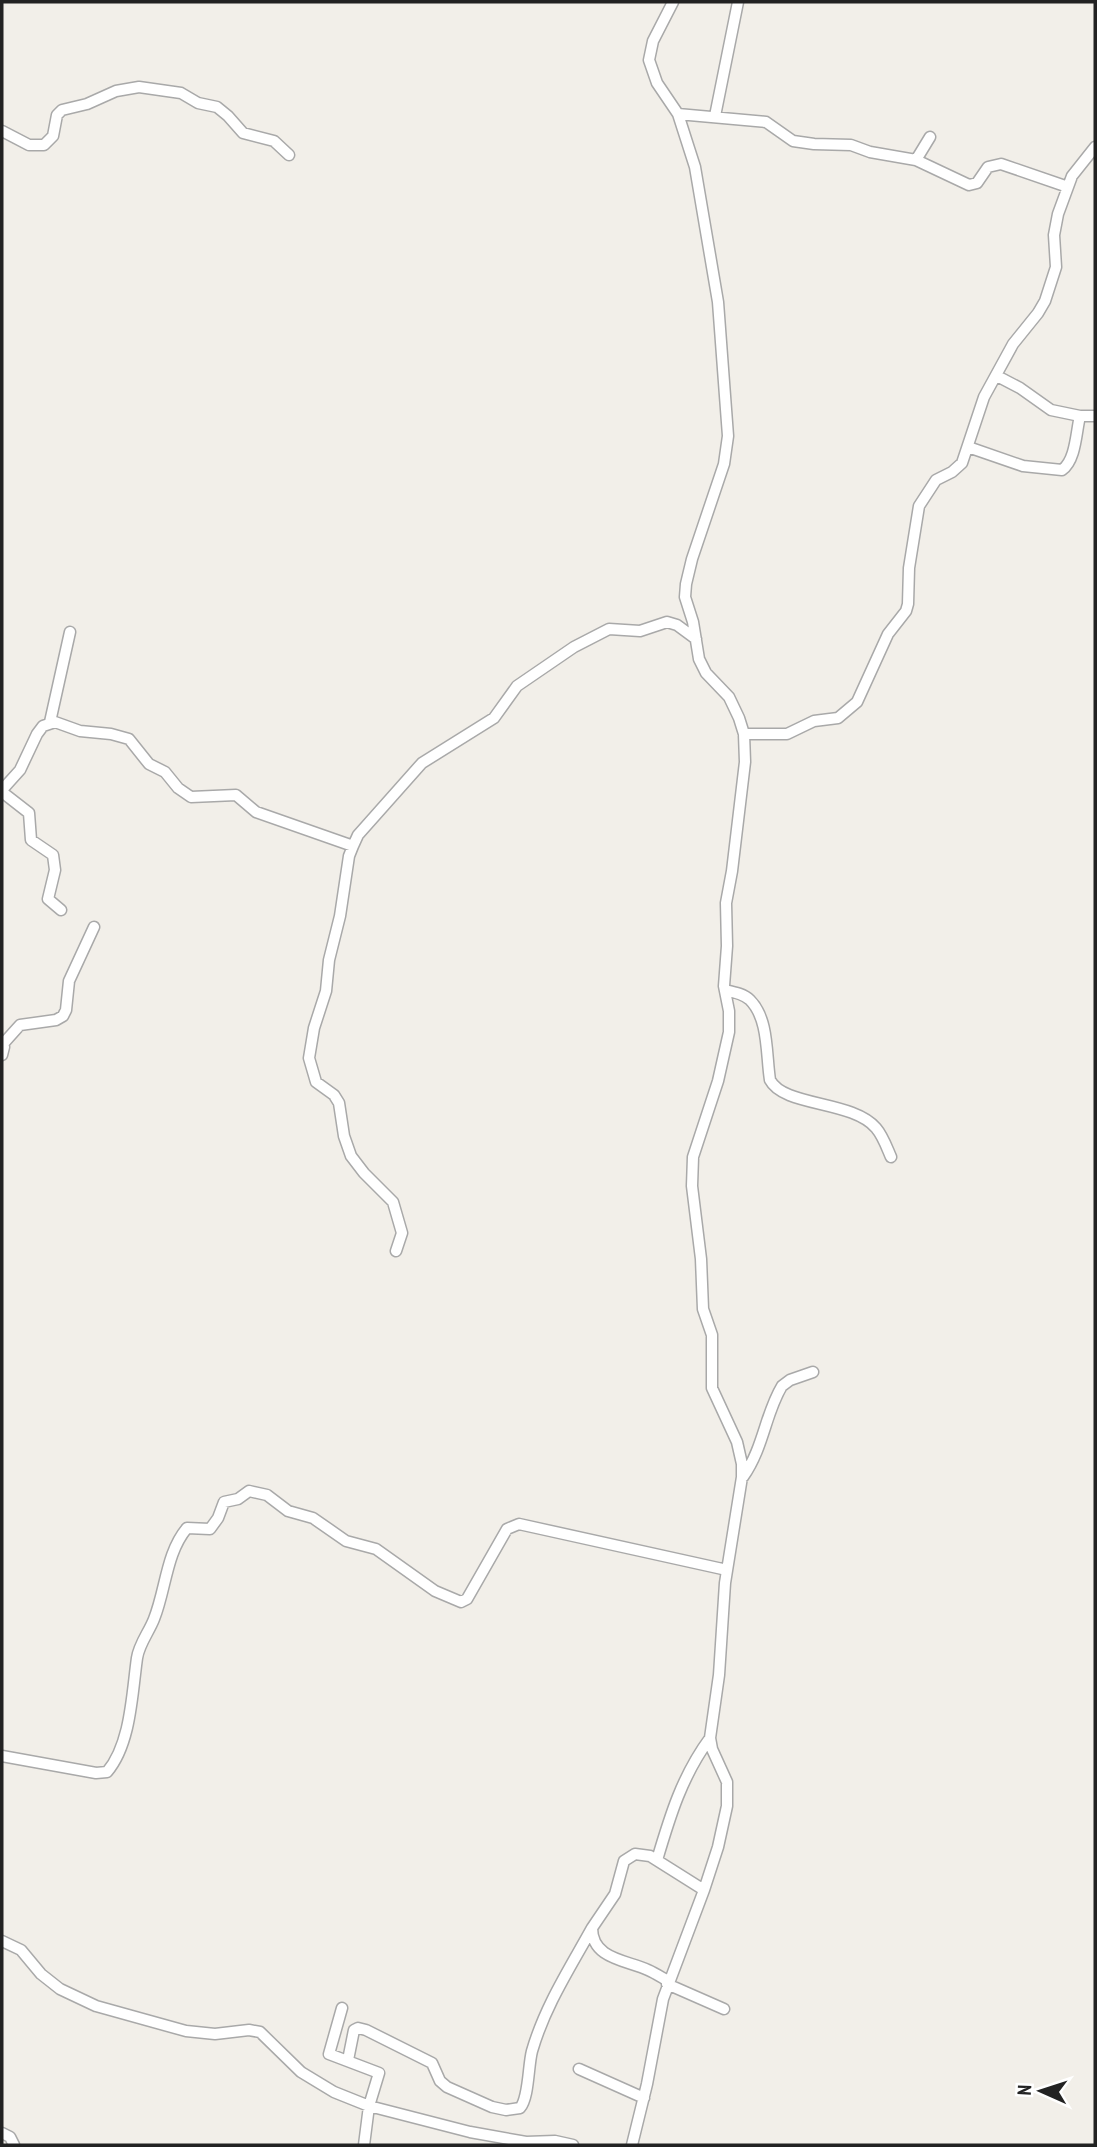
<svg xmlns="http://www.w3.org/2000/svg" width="1097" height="2147" font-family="'PT Sans Narrow',sans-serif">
  <rect width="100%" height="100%" fill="#f2efe9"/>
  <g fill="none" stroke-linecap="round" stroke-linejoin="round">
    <defs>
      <path id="minor" d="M678 114 766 122 793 141 814 144 851 145 870 152 916 160 930 137
        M715 116 738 2
        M2 131 29 145H44L53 136 57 115 62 110 87 104 116 91 139 87 181 93 198 103 217 107 228 116 243 133 274 141 289 155
        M916 160 969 185 977 183 988 167 1001 164 1068 187
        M997 376 1020 388 1051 410 1080 416H1095
        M968 447 1023 466 1062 470C1076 460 1076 432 1080 416
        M50 722 70 632
        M744 734H787L814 721 838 718 857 702 888 634 906 611 908 604 909 568 919 506 936 480 952 472 962 463 984 397 1013 344 1038 313 1045 301 1056 267 1054 235 1058 214 1072 176 1095 147
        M2 790 20 770 37 734 43 726 55 722 80 731 111 734 129 739 149 764 165 772 178 788 191 797 236 795 256 812 353 846 358 835 422 763 494 718 517 686 574 647 609 629 640 631 667 622 677 625 696 639
        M2 792 29 813 31 840 53 855 55 870 48 899 61 910
        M353 846 349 856 340 916 329 960 326 991 314 1028 309 1058 316 1082 334 1095 339 1103 344 1136 351 1156 364 1173 393 1202 402 1233 396 1251
        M725 990C734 992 744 994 750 1000 769 1019 766 1055 770 1080 784 1107 852 1100 876 1128 883 1136 887 1148 891 1157
        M2 1042 4 1047 2 1055
        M3 1044 20 1025 56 1020 63 1016 66 1010 69 981 94 927
        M743 1477C764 1447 765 1414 782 1386L790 1380 813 1372
        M2 1756 96 1773 107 1772C131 1744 132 1693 137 1658 139 1644 149 1632 154 1619 166 1589 166 1553 187 1528L210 1529 218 1518 224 1502 238 1499 249 1491 267 1495 288 1511 313 1518 346 1541 376 1549 435 1591 461 1602 467 1599 507 1529 519 1524 727 1570
        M657 1860C670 1816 682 1776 710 1738
        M2 1941 21 1950 41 1974 60 1989 96 2006 186 2031 215 2034 249 2030 260 2032 301 2072 334 2092 369 2106 470 2132 526 2142 555 2141 573 2145
        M668 1981C661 1977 655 1973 648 1970 626 1960 592 1959 592 1928L615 1894 624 1861 635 1854 650 1856 704 1890
        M667 1984 724 2009
        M342 2008 329 2054 379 2073 369 2106 364 2145
        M348 2060 354 2030 358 2028 366 2030 432 2063 440 2081 447 2087 492 2107 506 2110 520 2108C529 2098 528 2066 532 2051 545 2006 570 1968 592 1928
        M579 2069 644 2098
        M2 2133 10 2137 14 2145
        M632 2145 647 2084 663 1999 704 1890 718 1847 727 1806V1782L712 1749 710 1738 719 1675 725 1583 742 1477V1464L737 1442 712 1388V1335L703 1309 701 1259 692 1186 693 1157 718 1081 729 1032V1011L724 986 727 946 726 903 732 871 745 762 744 734 739 718 729 697 706 673 699 659 693 622 685 597 686 584 692 559 724 464 728 436 718 302 695 167 678 114 657 83 649 60 653 41 673 2"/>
    </defs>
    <use href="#minor" stroke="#a9a9a9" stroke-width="13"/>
    <use href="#minor" stroke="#fff" stroke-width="10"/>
  </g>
  <rect width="1097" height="2147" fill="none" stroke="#222222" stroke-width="7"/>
  <g transform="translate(1041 2091) rotate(273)" stroke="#ffffff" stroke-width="5" paint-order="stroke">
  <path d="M0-5L12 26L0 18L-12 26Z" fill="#222222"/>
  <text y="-10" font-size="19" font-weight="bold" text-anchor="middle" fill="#222222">N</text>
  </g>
</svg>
